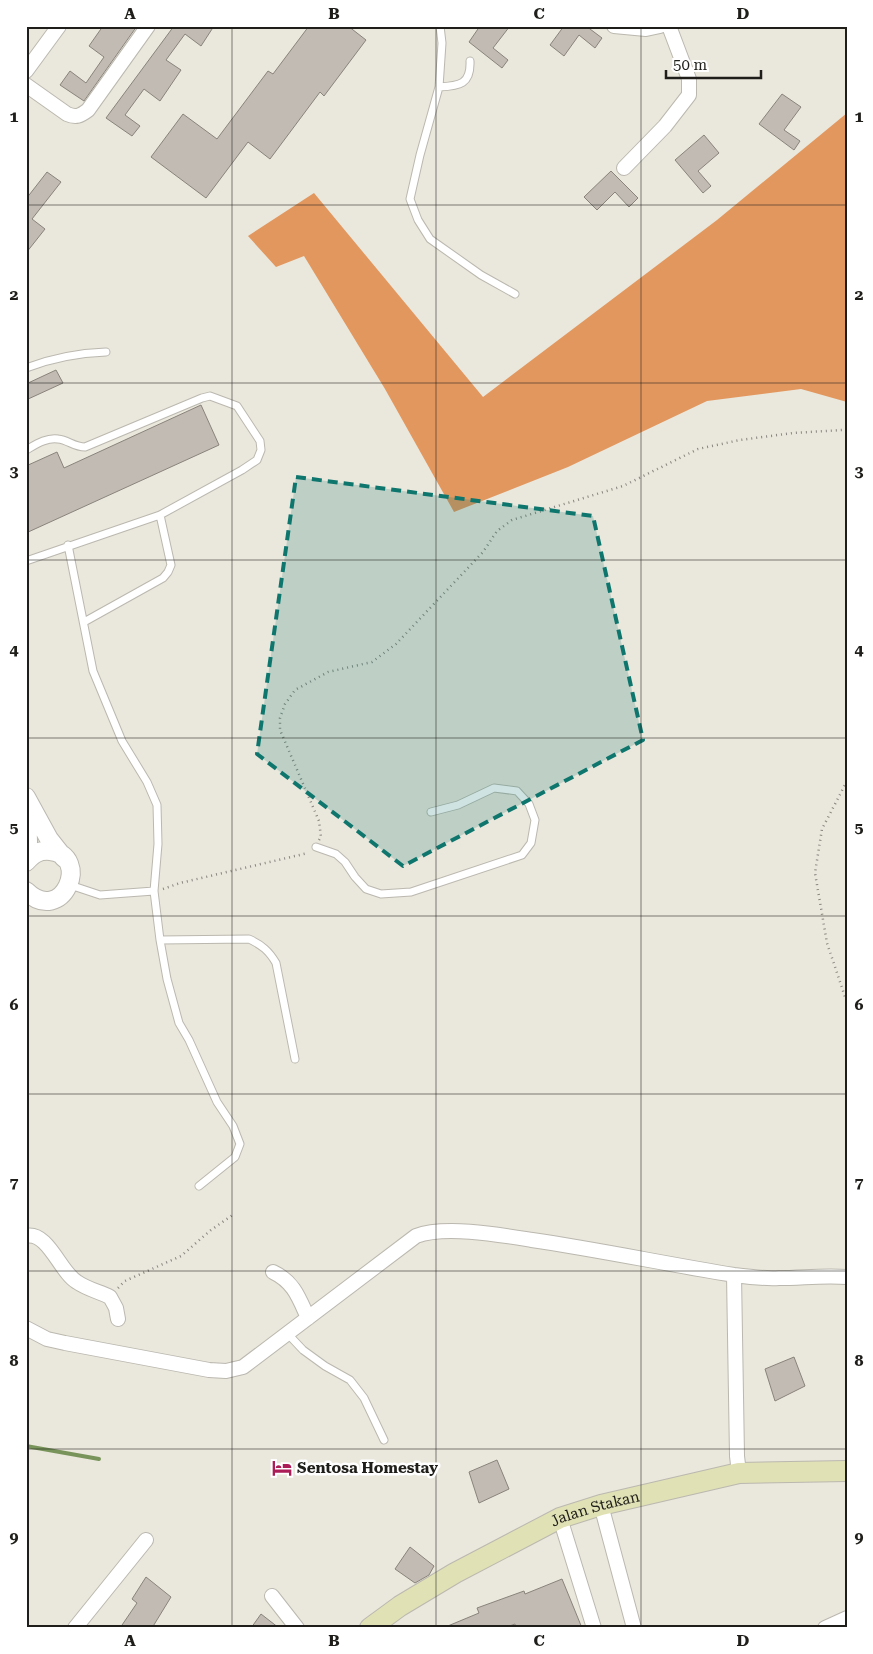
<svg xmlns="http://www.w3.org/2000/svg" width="873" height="1654" font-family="'Roboto Serif',serif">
  <rect width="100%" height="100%" fill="#eae7dd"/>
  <path fill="#e2975e" d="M847 113V402L801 389 707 401 568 467 454 512 385 389 304 256 276 267 248 236 314 193 483 397 717 220Z"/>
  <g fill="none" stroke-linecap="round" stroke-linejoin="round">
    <path stroke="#79945a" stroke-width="4" d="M26 1446 99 1459"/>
  </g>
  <path fill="#c1bbb3" stroke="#89837c" d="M103 26H137L84 101 60 85 70 71 86 83 104 57 89 46Z
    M174 26H214L201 46 185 34 166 60 181 70 160 101 144 89 125 115 140 126 132 136 106 118Z
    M309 26H348L366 40 324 96 320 92 270 159 248 142 206 198 151 157 183 114 217 139 268 71 273 74Z
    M480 26H510L493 48 508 60 502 68 469 42Z
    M564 26H586L602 38 595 48 579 35 564 56 550 45Z
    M782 94 801 107 784 130 800 141 794 150 759 124Z
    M704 135 719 153 698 171 711 186 703 193 675 160Z
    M611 171 638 198 629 207 615 192 597 210 584 197Z
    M47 172 61 182 32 219 45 229 26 253V199Z
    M56 370 63 383 26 400V384Z
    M201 405 219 445 26 533V466L57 452 64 468Z
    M794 1357 805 1386 775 1401 765 1369Z
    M497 1460 509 1489 479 1503 469 1472Z
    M410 1547 434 1566 429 1575 415 1583 395 1569Z
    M146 1577 171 1597 152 1628H120L137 1603 132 1599Z
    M562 1579 582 1628H516L515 1624 504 1628H443L479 1613 477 1608 524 1591 525 1594Z
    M261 1614 279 1628H251Z"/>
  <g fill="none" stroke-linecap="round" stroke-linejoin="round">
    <defs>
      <path id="service" d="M440 26 442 43 439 87 420 155 410 199 418 220 430 239 481 275 515 294
        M439 87C460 86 471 84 470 61
        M26 368C52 358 78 353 106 352
        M26 450C35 445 47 437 58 439 68 440 74 447 85 447L202 398 210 396 237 406 260 441 261 450 257 460 242 470 160 515 26 561
        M68 545 93 671 122 741 147 782 157 805 158 844 154 891
        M84 622 163 578 168 572 171 565 160 515
        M316 847 336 854 345 862 355 877 366 889 381 894 411 892 522 855 531 843 535 820 529 804 517 791 494 788 458 805 431 812
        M70 885 100 895 154 891 160 940 167 979 179 1023 189 1040 217 1102 233 1126 240 1144 235 1157 199 1186
        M160 940 249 939C262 945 269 951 276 963L295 1059
        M287 1333 303 1350 325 1366 350 1380 364 1398 384 1440"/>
      <path id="minor" d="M614 26 646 29 660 26
        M26 71 59 26
        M26 85 67 114C76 118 80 116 88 110L148 26
        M624 168 665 126 689 95V79L669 26
        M26 1236C48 1231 60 1272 77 1282 87 1289 100 1292 110 1297L116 1308 118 1319
        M273 1272C294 1282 299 1298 308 1318
        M734 1275 737 1456 739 1473
        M26 1328 47 1339 65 1343 209 1370 226 1371 243 1367 416 1236C445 1225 501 1235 532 1240 600 1250 666 1264 734 1275 749 1277 764 1279 779 1278 802 1278 824 1275 847 1277
        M601 1505 634 1628
        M560 1518 594 1628
        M272 1596 297 1628
        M75 1628 146 1540
        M825 1628 847 1618"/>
      <path id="tertiary" d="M26 797 49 839 64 858
        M26 851 28 842 27 803
        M26 862C33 854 39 850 50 851 92 855 63 927 26 891"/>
      <g id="secondary">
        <path id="s1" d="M370 1628 400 1606 455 1573 560 1518 601 1505 739 1473 847 1471"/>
      </g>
    </defs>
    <use href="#service" stroke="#bbb8af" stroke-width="9"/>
    <use href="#minor" stroke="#bbb8af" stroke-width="16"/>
    <use href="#tertiary" stroke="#bbb8af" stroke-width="20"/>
    <use href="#secondary" stroke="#bbb8af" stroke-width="22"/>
    <path stroke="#88867f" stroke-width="2.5" stroke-dasharray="1 4" stroke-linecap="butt" d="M847 781 822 829 815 873 827 943 847 1003
      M319 840 321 837 319 821 280 730V718L285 704 295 690 328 672 372 662 396 644 483 552 497 531 512 520 623 486 698 449 740 440 793 433 842 430 847 432
      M163 889 180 883 308 853
      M118 1288 125 1281 181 1256 211 1230 234 1214"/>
    <use href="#service" stroke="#fff" stroke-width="7"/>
    <use href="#minor" stroke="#fff" stroke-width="14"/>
    <use href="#tertiary" stroke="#fff" stroke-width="18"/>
    <use href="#secondary" stroke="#e0e1b5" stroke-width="20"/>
  </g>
  <path fill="#0f766e" fill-opacity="0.2" stroke="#0f766e" stroke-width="4" stroke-dasharray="10 6" stroke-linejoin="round" d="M296 477 593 516 643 740 403 866 257 754Z"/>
  <path fill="none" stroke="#1f1e1a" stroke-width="1" stroke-opacity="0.55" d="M232 26V1628M436 26V1628M641 26V1628M26 205H847M26 383H847M26 560H847M26 738H847M26 916H847M26 1094H847M26 1271H847M26 1449H847"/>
  <defs>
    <symbol id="hotel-bare" viewBox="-9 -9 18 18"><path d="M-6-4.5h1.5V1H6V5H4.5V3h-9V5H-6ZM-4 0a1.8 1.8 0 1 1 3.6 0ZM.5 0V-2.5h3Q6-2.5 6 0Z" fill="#ac1d58" stroke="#fff" stroke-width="2.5" paint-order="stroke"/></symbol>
  </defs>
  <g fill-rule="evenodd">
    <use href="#hotel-bare" x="268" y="1454" width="28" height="28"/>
  </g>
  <g text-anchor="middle" stroke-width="5" stroke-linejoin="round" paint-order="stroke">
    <g font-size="15" font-weight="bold" fill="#1f1e1a" stroke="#fff" text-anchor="start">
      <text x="297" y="1473">Sentosa Homestay</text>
    </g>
    <g font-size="15" fill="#1f1e1a" stroke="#fff">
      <text dy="5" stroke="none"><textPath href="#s1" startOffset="256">Jalan Stakan</textPath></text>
    </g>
  </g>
  <rect width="873" height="1654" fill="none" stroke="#ffffff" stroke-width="55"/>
  <path d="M666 70v8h95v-8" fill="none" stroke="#1f1e1a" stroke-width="2.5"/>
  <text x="673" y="70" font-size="15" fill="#1f1e1a" stroke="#ffffff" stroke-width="4" paint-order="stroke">50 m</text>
  <rect x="28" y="28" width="818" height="1598" fill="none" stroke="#1f1e1a" stroke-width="2"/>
  <g font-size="16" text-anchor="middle" font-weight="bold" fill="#1f1e1a">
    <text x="130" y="19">A</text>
    <text x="334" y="19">B</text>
    <text x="539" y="19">C</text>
    <text x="743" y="19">D</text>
    <text x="14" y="122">1</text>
    <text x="859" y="122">1</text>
    <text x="14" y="300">2</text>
    <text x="859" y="300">2</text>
    <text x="14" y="477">3</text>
    <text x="859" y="477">3</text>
    <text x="14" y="655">4</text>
    <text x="859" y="655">4</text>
    <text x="14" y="833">5</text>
    <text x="859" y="833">5</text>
    <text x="14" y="1010">6</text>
    <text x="859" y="1010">6</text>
    <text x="14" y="1188">7</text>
    <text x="859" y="1188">7</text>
    <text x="14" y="1366">8</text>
    <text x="859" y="1366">8</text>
    <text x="14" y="1543">9</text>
    <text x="859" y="1543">9</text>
    <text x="130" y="1646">A</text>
    <text x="334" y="1646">B</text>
    <text x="539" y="1646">C</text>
    <text x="743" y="1646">D</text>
  </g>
</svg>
